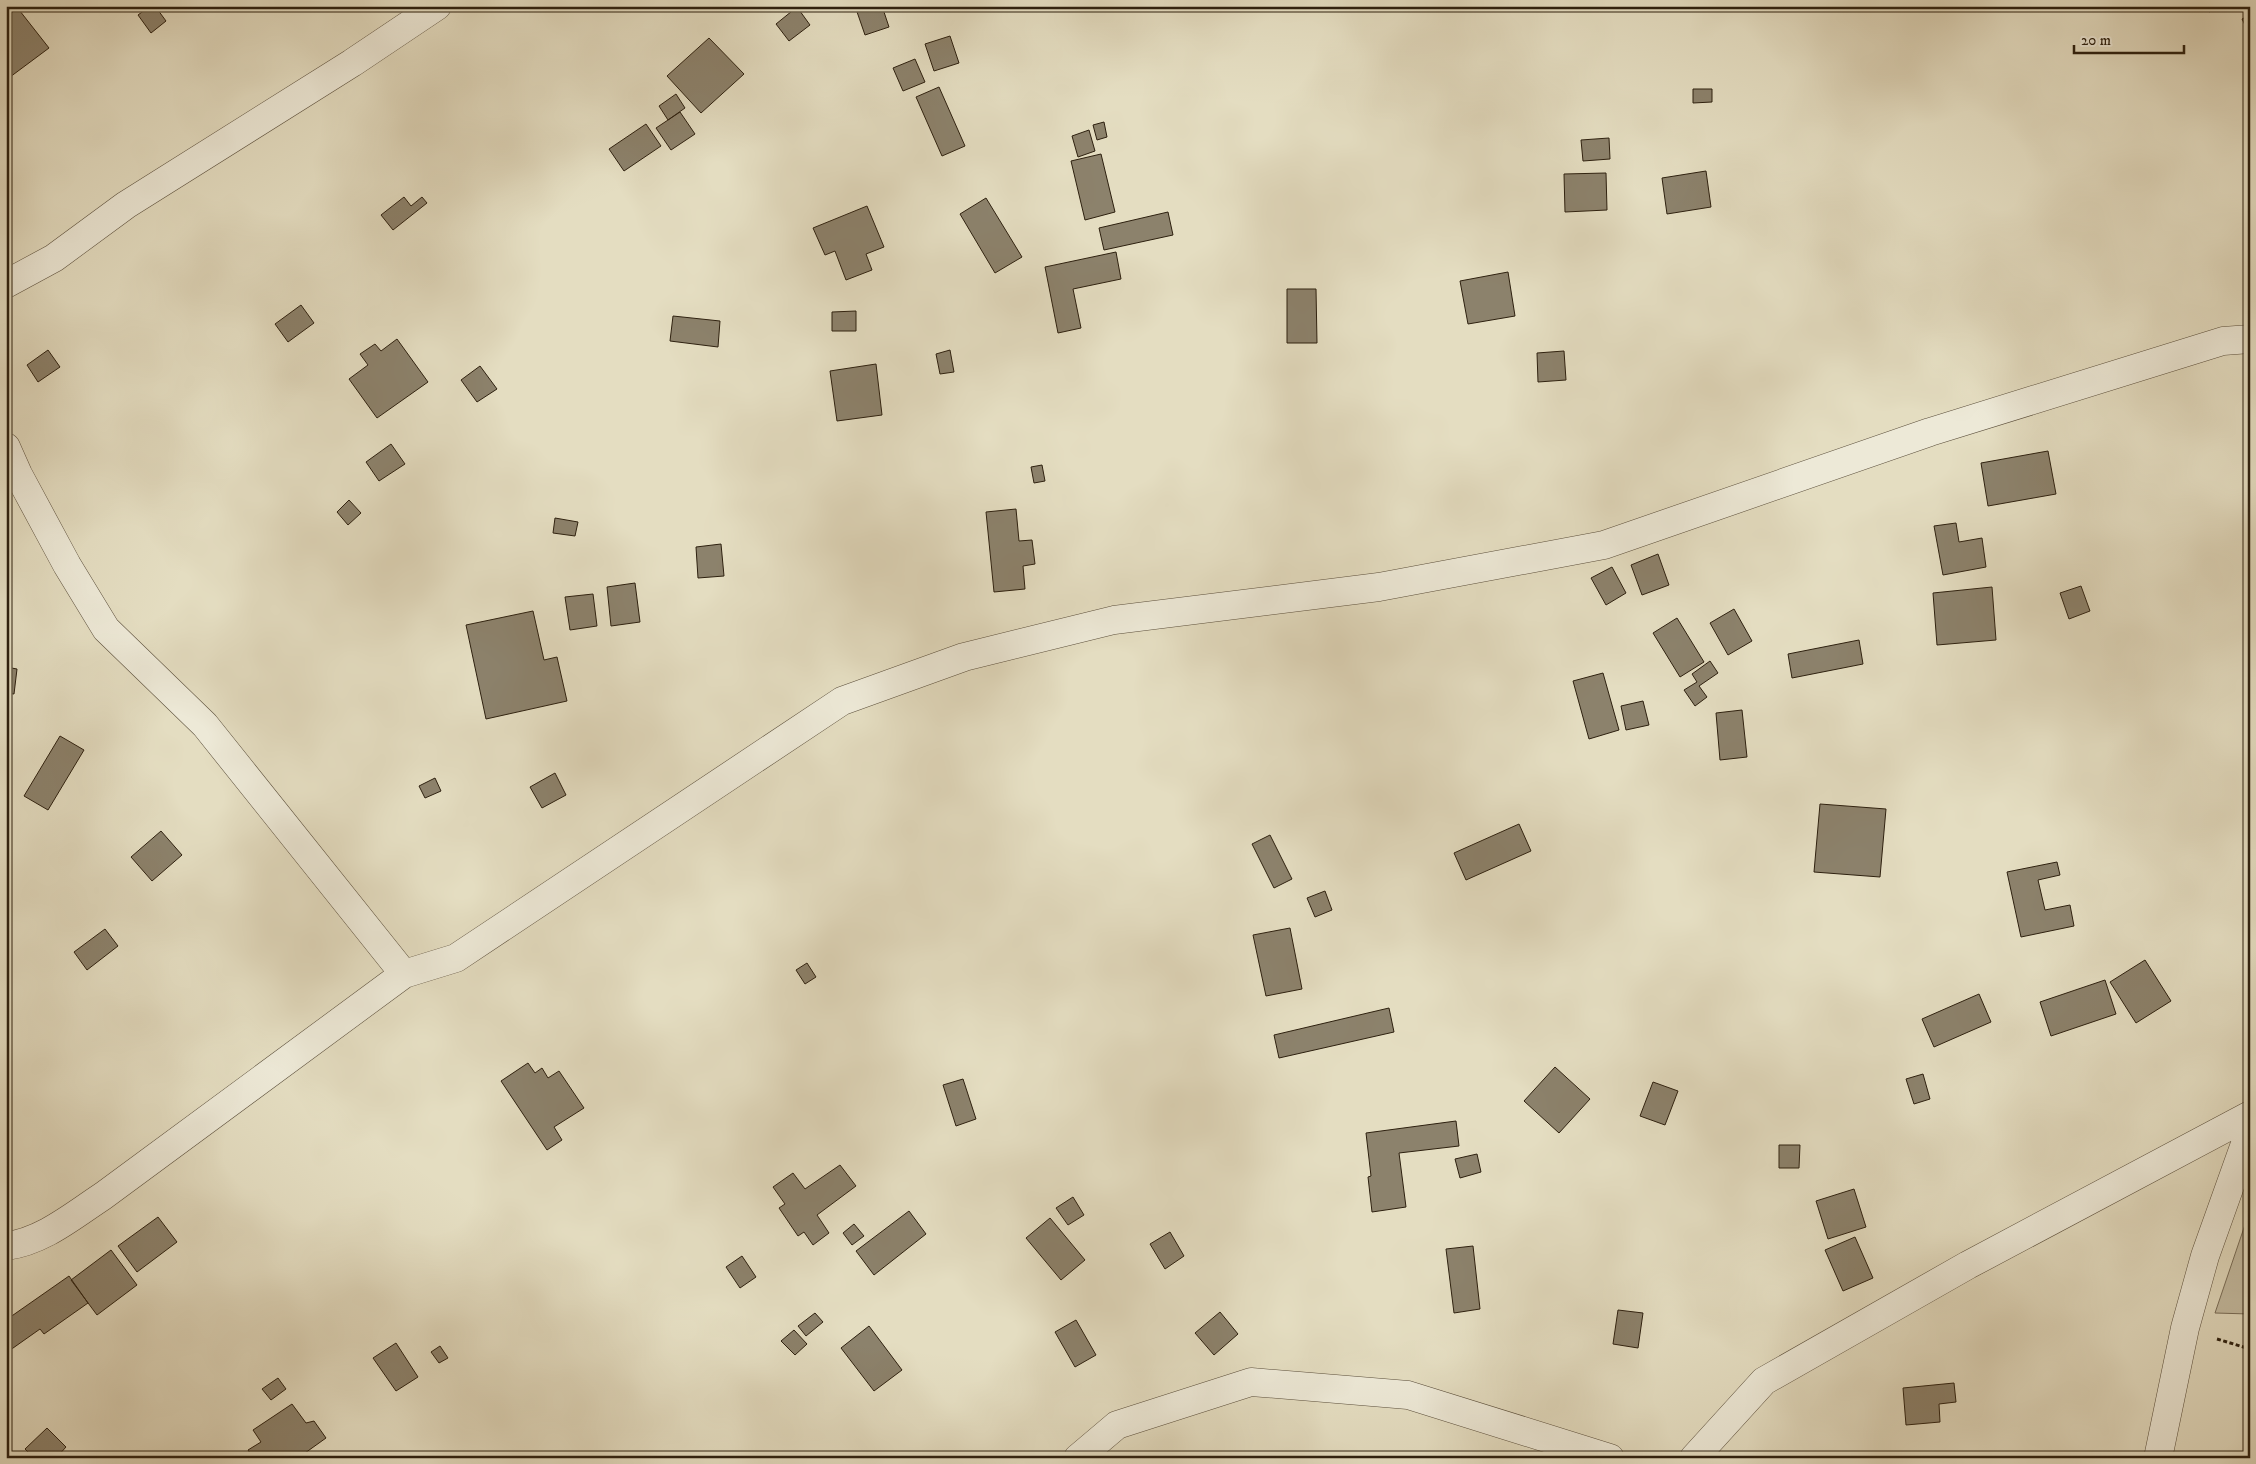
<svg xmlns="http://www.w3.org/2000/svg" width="2256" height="1464" font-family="'IM FELL DW Pica',serif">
  <rect width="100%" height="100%" fill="#e4ddc1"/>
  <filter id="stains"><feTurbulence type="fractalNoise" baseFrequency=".004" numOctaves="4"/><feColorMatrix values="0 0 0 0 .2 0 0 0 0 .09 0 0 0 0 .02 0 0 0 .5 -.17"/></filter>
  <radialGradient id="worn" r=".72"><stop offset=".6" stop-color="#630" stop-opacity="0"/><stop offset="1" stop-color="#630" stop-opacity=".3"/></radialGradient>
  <path fill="#c5bda3" stroke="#796e59" d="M2250 1210V1314L2215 1313Z"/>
  <path fill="#8c826c" stroke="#2d200f" d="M6 6H16L49 48 6 80Z
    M150 6H155L166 21 151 33 138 15Z
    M855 6H882L889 27 865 35Z
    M2207 6H2222L2209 12Z
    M797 7 810 25 789 41 776 24Z
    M2250 15V35L2242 19Z
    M950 36 959 63 934 71 925 44Z
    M709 38 744 74 701 113 667 76Z
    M915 59 925 82 903 91 893 68Z
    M939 87 965 146 942 156 916 97Z
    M1693 89H1712V102L1693 103Z
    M676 94 685 108 668 120 659 106Z
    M680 112 695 134 671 150 656 128Z
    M1104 122 1107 137 1097 140 1093 125Z
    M646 124 661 146 624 171 609 149Z
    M1089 130 1095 151 1078 157 1072 136Z
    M1609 138 1610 159 1583 161 1581 140Z
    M1101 154 1115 212 1085 220 1071 161Z
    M1706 171 1711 207 1667 214 1662 178Z
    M1606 173 1607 210 1565 212 1564 174Z
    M404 197 411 206 422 197 427 203 393 230 381 215Z
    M986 198 1022 257 995 273 960 214Z
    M867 206 884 247 866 254 872 270 846 280 835 251 825 255 813 228Z
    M1168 212 1173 235 1104 250 1099 228Z
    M1116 252 1121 279 1073 289 1081 328 1058 333 1045 267Z
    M1508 272 1515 316 1468 324 1460 281Z
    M1287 289H1316L1317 343H1287Z
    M301 305 314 323 288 342 275 324Z
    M856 311V331H832V312Z
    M673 316 720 321 718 347 670 341Z
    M397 339 428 382 377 418 349 379 368 365 360 354 375 344 381 351Z
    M48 350 60 367 38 382 27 365Z
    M950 350 954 372 940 374 936 354Z
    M1564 351 1566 380 1538 382 1537 353Z
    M876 364 882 415 837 421 830 371Z
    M480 366 497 389 477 402 461 380Z
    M391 444 405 464 379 481 366 462Z
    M2048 451 2056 494 1988 506 1981 463Z
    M1042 465 1045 481 1034 483 1031 467Z
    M349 500 361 513 348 525 337 512Z
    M1016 509 1019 541 1032 540 1035 564 1023 566 1025 589 994 592 986 512Z
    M555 518 578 522 575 536 553 533Z
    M1956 523 1959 542 1982 538 1986 567 1943 575 1934 526Z
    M721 544 724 576 698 578 696 547Z
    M1658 554 1669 585 1642 595 1631 565Z
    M1612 567 1626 593 1606 605 1591 578Z
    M635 583 640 622 611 626 607 587Z
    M2081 586 2090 611 2069 619 2060 593Z
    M1992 587 1996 640 1937 645 1933 593Z
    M593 594 597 626 570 630 565 597Z
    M1734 609 1752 641 1728 655 1710 623Z
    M533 611 544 660 557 657 567 701 486 719 466 625Z
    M1677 618 1704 662 1680 677 1653 633Z
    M1859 640 1863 664 1792 678 1788 654Z
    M1710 661 1718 673 1699 686 1707 697 1695 706 1684 690 1697 682 1692 674Z
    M6 667 17 669 14 694 6 693Z
    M1603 673 1619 730 1589 739 1573 681Z
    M1643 701 1649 725 1626 730 1621 706Z
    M1742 710 1747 757 1720 760 1716 713Z
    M60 736 84 750 48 810 24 796Z
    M555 773 566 795 542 808 530 787Z
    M435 778 441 791 425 798 419 786Z
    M1820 804 1886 809 1880 877 1814 872Z
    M1519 824 1531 851 1466 880 1454 853Z
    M161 831 182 855 152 881 131 857Z
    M1270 835 1292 879 1274 888 1252 844Z
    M2057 862 2060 875 2038 880 2045 910 2070 905 2074 926 2021 937 2007 872Z
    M1325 891 1332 910 1315 917 1307 898Z
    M1290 928 1302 989 1266 996 1253 935Z
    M105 929 118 946 87 970 74 952Z
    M2145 960 2171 1001 2136 1023 2110 982Z
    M807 963 816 977 805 984 796 970Z
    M2105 980 2116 1014 2051 1036 2040 1002Z
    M1979 994 1991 1022 1934 1047 1922 1019Z
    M1389 1008 1394 1032 1279 1058 1274 1035Z
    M528 1063 535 1073 542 1068 548 1078 559 1071 584 1108 554 1127 562 1140 547 1150 501 1081Z
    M1555 1067 1590 1099 1559 1133 1524 1101Z
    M1923 1074 1930 1099 1914 1104 1906 1079Z
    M963 1079 976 1119 956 1126 943 1085Z
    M1653 1082 1678 1091 1665 1125 1640 1116Z
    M1456 1121 1459 1146 1399 1153 1406 1207 1372 1212 1368 1177 1371 1176 1366 1133Z
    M1779 1145H1800L1799 1168H1779Z
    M1477 1154 1481 1172 1460 1178 1455 1159Z
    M840 1165 856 1186 817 1215 829 1233 813 1245 804 1232 798 1236 779 1208 785 1204 773 1187 793 1173 805 1189Z
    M1854 1189 1866 1227 1828 1239 1816 1201Z
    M1073 1197 1084 1215 1068 1225 1056 1208Z
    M909 1211 926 1234 874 1275 856 1251Z
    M158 1217 177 1242 137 1272 118 1246Z
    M1050 1218 1085 1260 1061 1280 1026 1238Z
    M854 1224 864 1236 852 1245 843 1233Z
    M1170 1232 1184 1256 1165 1269 1150 1244Z
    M1855 1237 1873 1278 1843 1291 1825 1250Z
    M1473 1246 1480 1309 1454 1313 1446 1249Z
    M111 1250 137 1285 97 1315 71 1280Z
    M742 1256 756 1277 740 1288 726 1267Z
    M69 1276 88 1303 44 1334 40 1329 6 1353V1320Z
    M1618 1310 1643 1313 1638 1348 1613 1344Z
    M1220 1312 1238 1334 1214 1355 1195 1333Z
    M815 1313 823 1322 806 1336 798 1326Z
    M1076 1320 1096 1355 1075 1367 1055 1332Z
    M869 1326 902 1370 874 1391 841 1348Z
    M794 1330 807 1344 795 1355 781 1341Z
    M396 1343 418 1377 396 1391 373 1358Z
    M440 1346 448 1358 439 1363 431 1352Z
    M278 1378 286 1389 271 1400 262 1389Z
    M1954 1383 1956 1402 1939 1404 1940 1422 1906 1425 1903 1388Z
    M292 1404 306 1423 314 1421 326 1438 298 1458H253L248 1450 261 1442 253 1430Z
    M47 1428 66 1447 56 1458H34L25 1449Z"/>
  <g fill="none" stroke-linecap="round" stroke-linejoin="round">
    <defs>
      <path id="street" d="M6 284 54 258 126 205 352 63 437 6
        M6 447 18 474 67 565 106 629 205 725 404 974
        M6 1246C42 1242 74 1215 103 1196L404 974 456 958 842 701 964 657 1114 620 1379 587 1604 545 1930 432 2223 341 2250 339
        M1078 1458 1117 1425 1251 1382 1408 1395 1610 1458
        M1694 1458 1764 1381 1968 1265 2250 1115
        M2158 1458 2185 1328 2205 1256 2250 1130"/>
    </defs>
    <use href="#street" stroke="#5b4f3c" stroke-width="29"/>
    <path stroke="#2d200f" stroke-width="3" stroke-dasharray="4 2.5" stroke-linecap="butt" d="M2217 1339 2250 1349"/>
    <use href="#street" stroke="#ede9d7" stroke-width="28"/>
  </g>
  <rect width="2256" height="1464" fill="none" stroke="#e4ddc1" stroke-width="25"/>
  <rect x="8" y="8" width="2241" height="1449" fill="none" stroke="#2d200f" stroke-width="2.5"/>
  <rect x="12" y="12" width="2231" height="1439" fill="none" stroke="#2d200f"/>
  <path d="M2074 45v8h110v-8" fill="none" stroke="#2d200f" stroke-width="2.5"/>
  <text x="2081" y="45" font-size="15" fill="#2d200f" stroke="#ede9d7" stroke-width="4" paint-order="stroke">20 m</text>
  <rect width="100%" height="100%" filter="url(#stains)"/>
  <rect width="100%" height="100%" fill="url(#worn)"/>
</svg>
